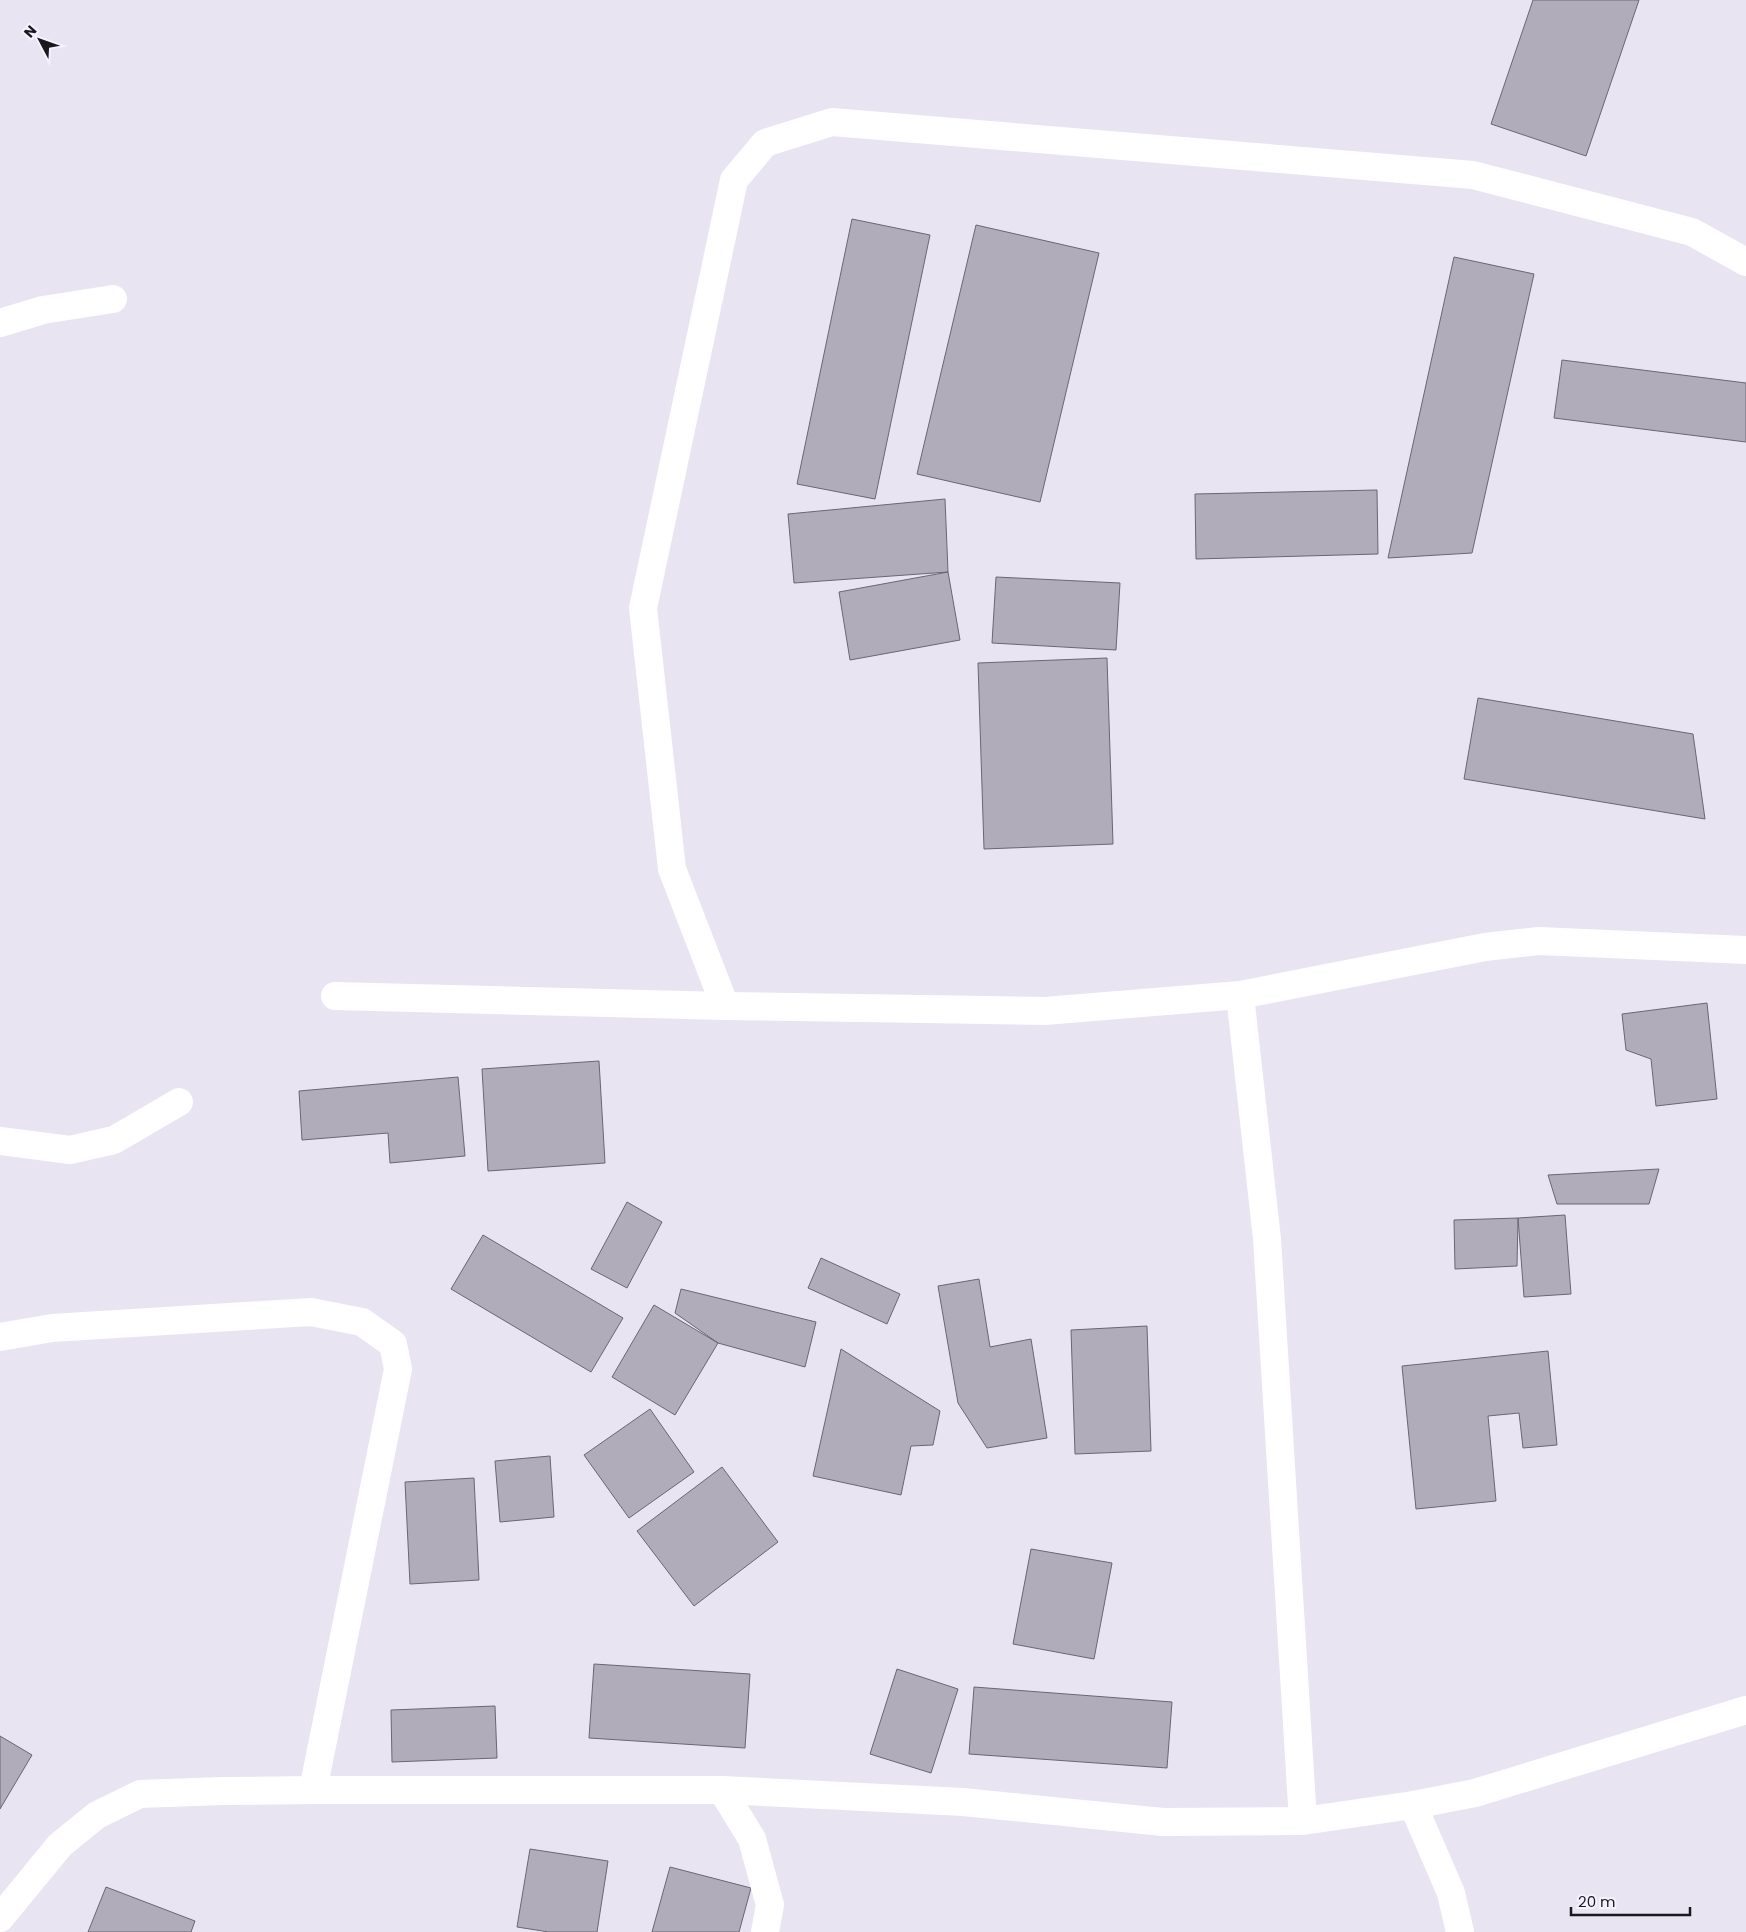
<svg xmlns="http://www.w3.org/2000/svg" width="1746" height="1932" font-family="Poppins,sans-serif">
  <rect width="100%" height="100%" fill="#e8e4f1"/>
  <path fill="#b0acb9" stroke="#6a6672" d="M1533 0H1639L1586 156 1491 124Z
    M852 219 930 235 875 499 797 484Z
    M976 225 1099 253 1040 502 917 474Z
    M1454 257 1534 274 1472 553 1388 558Z
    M1562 360 1746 383V442L1554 418Z
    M1377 490 1378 554 1196 559 1195 494Z
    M945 499 948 572 794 583 788 514Z
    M948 572 960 640 850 660 839 592Z
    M996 577 1120 583 1116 650 992 643Z
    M1107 658 1113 844 984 849 978 663Z
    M1478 698 1693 734 1705 819 1464 779Z
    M1707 1003 1717 1099 1656 1106 1651 1059 1626 1050 1622 1014Z
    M599 1061 605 1163 488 1171 482 1069Z
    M458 1077 465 1156 390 1163 388 1133 302 1140 299 1091Z
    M1659 1169 1649 1204H1557L1548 1175Z
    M627 1202 662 1222 627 1288 591 1269Z
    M1565 1215 1571 1294 1524 1297 1518 1218Z
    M1518 1218 1517 1266 1455 1269 1454 1220Z
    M483 1235 623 1318 591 1372 451 1289Z
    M821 1258 900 1294 887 1324 808 1288Z
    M979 1279 990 1347 1031 1339 1047 1438 987 1448 958 1403 938 1286Z
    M681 1289 816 1322 805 1367 718 1343 675 1313Z
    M654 1305 718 1343 675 1415 612 1377Z
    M1147 1326 1151 1451 1075 1454 1071 1330Z
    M841 1349 940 1411 933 1445 911 1446 901 1495 813 1476Z
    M1548 1351 1557 1445 1523 1448 1519 1413 1488 1416 1496 1501 1416 1509 1402 1366Z
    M650 1409 694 1472 629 1518 584 1455Z
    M550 1456 554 1517 500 1522 495 1461Z
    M722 1467 778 1542 694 1606 637 1531Z
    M474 1478 479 1580 410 1584 405 1482Z
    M1031 1549 1112 1563 1094 1659 1013 1644Z
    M594 1664 750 1674 745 1748 589 1738Z
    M897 1669 958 1689 931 1773 870 1754Z
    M974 1687 1172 1702 1167 1768 969 1754Z
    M495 1706 497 1758 392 1762 391 1710Z
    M0 1736 32 1755 0 1809Z
    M530 1849 608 1861 597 1932H549L517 1927Z
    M670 1867 751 1888 739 1932H652Z
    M106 1887 195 1921 191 1932H88Z"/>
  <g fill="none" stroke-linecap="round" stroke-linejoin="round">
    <path stroke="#fff" stroke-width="28" d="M0 323 43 310 113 299
      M1240 995 1267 1239 1303 1821
      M335 996 725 1006 1045 1011 1240 995 1485 947 1539 941 1746 950
      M725 1006 672 869 643 608 734 180 765 143 832 122 1473 175 1692 232 1746 262
      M0 1141 70 1150 114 1140 179 1102
      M0 1337 52 1328 311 1312 362 1322 393 1344 398 1369 313 1790
      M722 1790 752 1839 770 1905 765 1932
      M1413 1805 1451 1893 1460 1932
      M0 1918 60 1845 97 1815 140 1794 223 1791 313 1790H722L963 1802 1163 1822 1303 1821 1413 1805 1475 1793 1746 1710"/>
  </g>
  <g transform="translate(40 40) rotate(311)" stroke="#f5f1ff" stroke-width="4" paint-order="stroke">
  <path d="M0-4L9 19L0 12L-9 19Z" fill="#19181c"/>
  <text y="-8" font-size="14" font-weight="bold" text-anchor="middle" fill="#19181c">N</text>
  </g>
  <path d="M1571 1907v8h119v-8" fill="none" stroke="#19181c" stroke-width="2.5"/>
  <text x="1578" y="1907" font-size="15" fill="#19181c" stroke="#f5f1ff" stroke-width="4" paint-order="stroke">20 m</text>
</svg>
